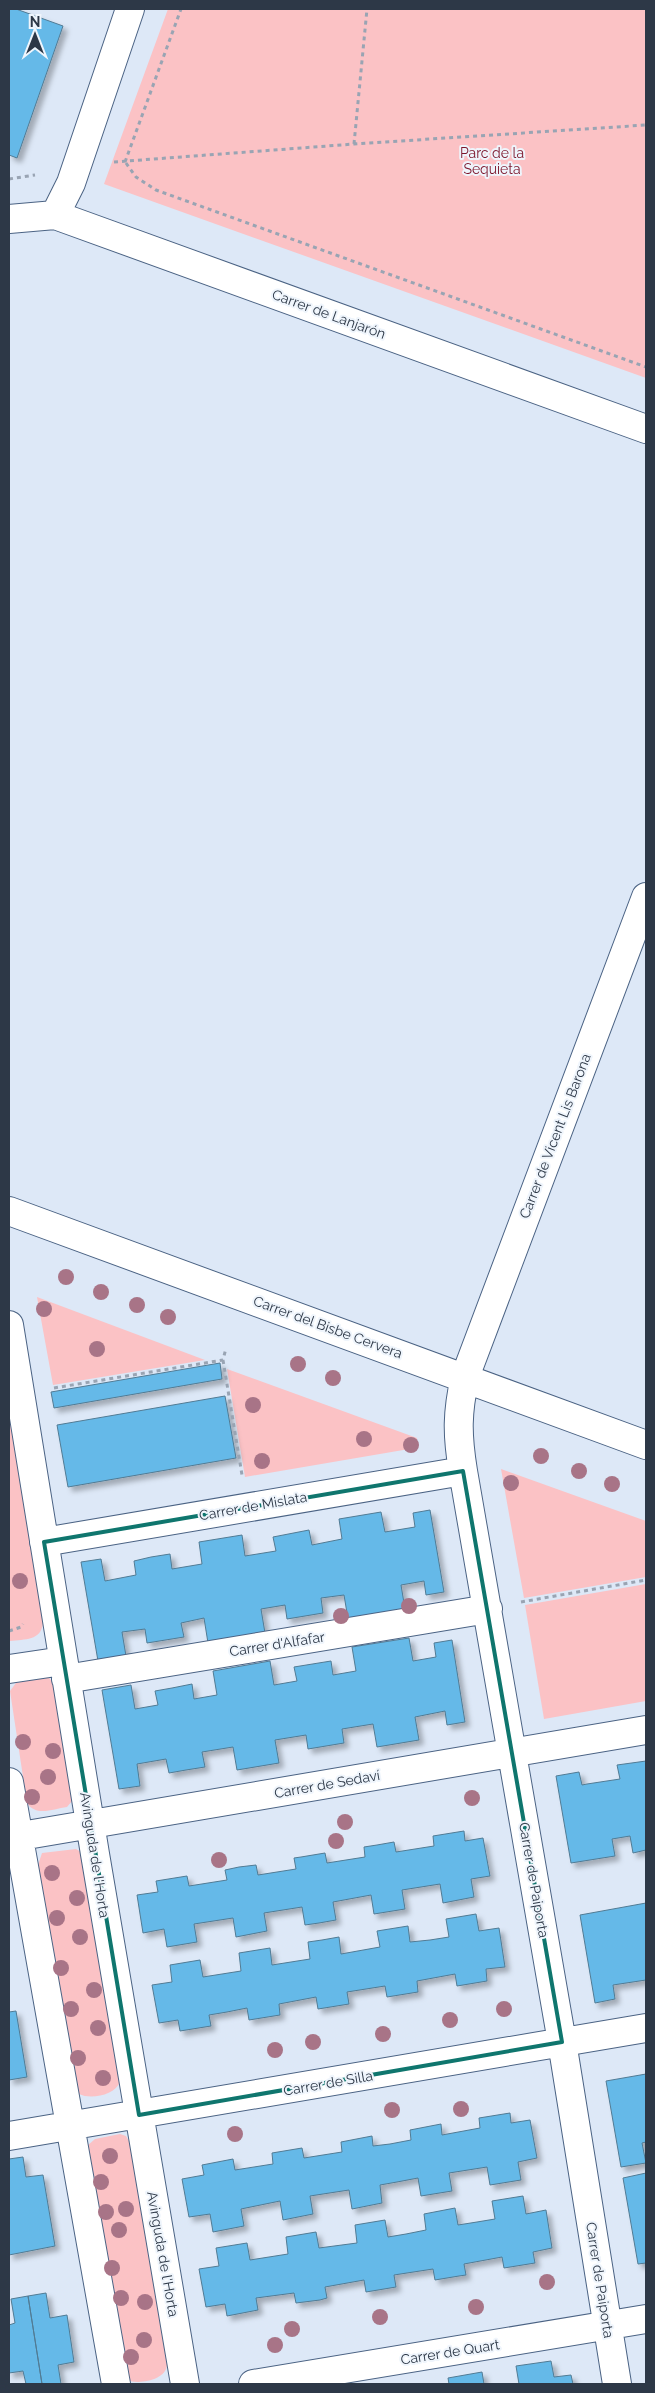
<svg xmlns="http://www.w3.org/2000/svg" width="655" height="2393" font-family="Raleway,sans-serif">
  <defs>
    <filter id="shadow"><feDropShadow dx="4.5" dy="4.5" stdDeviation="2.5" flood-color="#0004"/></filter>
  </defs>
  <rect width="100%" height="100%" fill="#dde8f7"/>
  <path fill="#fbc2c5" d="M168 9H646V378L104 184Z
    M37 1297 205 1360 53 1385Z
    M227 1369 417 1438 415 1448 245 1477Z
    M9 1415 43 1623C41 1641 25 1639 10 1641Z
    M501 1469 646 1521V1577L524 1598Z
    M646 1584V1701L544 1719 525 1605Z
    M44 1677 49 1678 55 1685 72 1795V1801L67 1807C53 1809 36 1817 27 1803L10 1691 16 1683Z
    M76 1849 81 1852 120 2082C115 2095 91 2100 79 2094L76 2089 38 1865 42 1853Z
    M120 2134 126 2136 130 2143 167 2365C166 2380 139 2385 127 2380L87 2146 95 2139Z"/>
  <path fill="#65b9e8" stroke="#517b94" filter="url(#shadow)" d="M9 9H16L63 26 17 158 9 155Z
    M220 1363 222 1379 54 1408 51 1392Z
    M225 1396 236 1458 68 1487 57 1425Z
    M430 1510 444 1592 426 1595 424 1581 401 1585 405 1609 348 1619 344 1595 321 1598 323 1613 287 1619 285 1605 261 1609 265 1633 208 1643 204 1618 181 1623 184 1637 147 1643 145 1629 122 1632 126 1656 98 1661 81 1562 101 1559 105 1581 136 1575 134 1561 151 1557 170 1554 172 1569 202 1564 199 1542 242 1535 245 1556 276 1551 273 1537 309 1530 312 1545 342 1539 339 1519 381 1512 385 1532 415 1527 413 1513Z
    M409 1638 413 1661 436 1657 434 1643 452 1640 465 1722 447 1725 445 1711 415 1717 419 1740 377 1747 373 1724 342 1729 344 1743 308 1749 306 1735 275 1740 279 1763 237 1770 233 1747 202 1752 205 1767 186 1770 169 1773 166 1759 137 1764 140 1786 119 1789 102 1690 131 1685 135 1709 158 1705 155 1691 172 1688 192 1684 194 1699 217 1695 213 1671 270 1661 274 1685 297 1681 294 1667 331 1661 333 1675 356 1671 352 1647Z
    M646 1761V1850L633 1853 630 1836 612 1839 615 1856 571 1863 556 1776 579 1772 582 1785 587 1784 620 1779 617 1765Z
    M464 1831 465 1841 483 1838 490 1876 471 1879 474 1897 443 1903 440 1884 402 1890 405 1909 374 1914 371 1895 333 1902 336 1920 319 1923 305 1925 302 1907 264 1913 267 1931 236 1937 233 1918 194 1924 197 1942 167 1947 164 1929 143 1933 137 1895 158 1892 156 1881 187 1876 189 1886 227 1880 225 1870 239 1867 256 1865 258 1875 296 1869 294 1858 301 1857 325 1853 327 1863 365 1857 364 1847 377 1845 394 1842 396 1852 434 1846 433 1836Z
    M646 1903V1980L613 1985 615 1999 595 2003 580 1915Z
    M476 1914 479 1931 499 1928 505 1967 486 1969 487 1981 457 1986 455 1974 417 1981 418 1992 387 1997 385 1986 347 1992 349 2004 318 2009 316 1997 279 2004 280 2015 249 2020 247 2008 227 2012 209 2015 211 2026 180 2031 178 2020 159 2023 152 1985 172 1982 170 1965 200 1960 203 1977 241 1971 239 1953 270 1948 272 1965 310 1959 308 1942 322 1940 339 1937 341 1954 380 1947 377 1931 408 1926 410 1942 430 1940 449 1937 446 1919Z
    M16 2011 27 2077 9 2080V2012Z
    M646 2074V2142L642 2143 646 2163 621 2167 606 2081Z
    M510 2113 511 2123 530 2120 537 2158 518 2162 521 2180 490 2185 487 2167 449 2173 452 2191 421 2196 418 2178 397 2182 380 2185 382 2203 352 2209 349 2190 310 2196 313 2214 283 2220 280 2201 241 2209 244 2226 213 2232 210 2214 189 2217 182 2179 204 2175 202 2165 233 2159 235 2170 273 2164 272 2153 302 2148 304 2158 342 2152 341 2142 372 2136 373 2146 390 2144 411 2140 410 2130 441 2124 442 2135 480 2128 479 2118Z
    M23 2157 26 2177 43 2175 55 2246 9 2255V2159Z
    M646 2173V2263L638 2264 623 2178Z
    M523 2196 526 2214 546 2210 552 2248 533 2252 535 2263 504 2268 502 2257 464 2264 466 2275 459 2276 435 2280 433 2269 394 2275 396 2287 366 2292 364 2280 325 2287 327 2298 320 2300 296 2303 294 2293 256 2298 258 2310 227 2316 225 2304 206 2307 199 2269 219 2266 216 2248 247 2243 250 2260 288 2254 286 2237 316 2232 319 2248 357 2243 355 2225 385 2220 388 2237 406 2234 426 2230 424 2214 455 2208 458 2225 477 2222 495 2219 492 2201Z
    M46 2293 50 2318 67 2315 74 2362 58 2365 61 2384H42L28 2296Z
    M28 2296 42 2384H26L23 2371 9 2373V2325L15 2323 11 2299Z
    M551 2361 554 2377 571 2375 573 2384H515H519L516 2366Z
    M482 2372 484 2384H449L448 2378Z"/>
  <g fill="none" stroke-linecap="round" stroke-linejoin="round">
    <defs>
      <path id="minor" d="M55 215 71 183 130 9
        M9 219 55 215 646 429
        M9 1211 646 1445
        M9 1325 95 1854 185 2384
        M44 1542 463 1471
        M9 1669 63 1661
        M66 1679 488 1609
        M9 1782 116 2384
        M9 1838 646 1730
        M9 2136 646 2028
        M253 2384 646 2319
        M617 2384 562 2042 463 1471C457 1434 457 1413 465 1377L646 897"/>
    </defs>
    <use href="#minor" stroke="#4b6384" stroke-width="30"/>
    <path stroke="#99a4b3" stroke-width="3" stroke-dasharray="4 4" stroke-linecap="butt" d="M354 144 367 9
      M114 162 354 144 646 125
      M125 162 181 9
      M126 163 136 177 156 190 646 367
      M9 179 35 175
      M223 1360 242 1475
      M54 1388 223 1360 226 1348
      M521 1602 646 1580
      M9 1631 21 1627 23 1624"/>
    <use href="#minor" stroke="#fff" stroke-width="28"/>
  </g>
  <g fill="#a87487">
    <circle cx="66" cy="1277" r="8"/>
    <circle cx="101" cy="1292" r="8"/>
    <circle cx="137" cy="1305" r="8"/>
    <circle cx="44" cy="1309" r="8"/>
    <circle cx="168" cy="1317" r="8"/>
    <circle cx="97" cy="1349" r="8"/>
    <circle cx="298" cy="1364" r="8"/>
    <circle cx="333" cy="1378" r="8"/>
    <circle cx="253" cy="1405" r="8"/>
    <circle cx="364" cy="1439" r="8"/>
    <circle cx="411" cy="1445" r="8"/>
    <circle cx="541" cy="1456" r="8"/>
    <circle cx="262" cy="1461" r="8"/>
    <circle cx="579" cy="1471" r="8"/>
    <circle cx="511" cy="1483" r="8"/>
    <circle cx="612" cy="1484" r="8"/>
    <circle cx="20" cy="1581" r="8"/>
    <circle cx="409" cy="1606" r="8"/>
    <circle cx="341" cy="1616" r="8"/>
    <circle cx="23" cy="1742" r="8"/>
    <circle cx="53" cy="1751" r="8"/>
    <circle cx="48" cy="1777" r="8"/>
    <circle cx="32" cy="1797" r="8"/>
    <circle cx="472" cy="1798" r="8"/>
    <circle cx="345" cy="1822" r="8"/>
    <circle cx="336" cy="1841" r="8"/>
    <circle cx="219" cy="1860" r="8"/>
    <circle cx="52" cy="1873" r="8"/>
    <circle cx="77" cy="1898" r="8"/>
    <circle cx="57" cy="1918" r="8"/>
    <circle cx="80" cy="1937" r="8"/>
    <circle cx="61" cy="1968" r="8"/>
    <circle cx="94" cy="1990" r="8"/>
    <circle cx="71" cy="2009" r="8"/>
    <circle cx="504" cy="2009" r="8"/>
    <circle cx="450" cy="2020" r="8"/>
    <circle cx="98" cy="2028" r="8"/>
    <circle cx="383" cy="2034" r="8"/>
    <circle cx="313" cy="2042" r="8"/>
    <circle cx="275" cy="2050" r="8"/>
    <circle cx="78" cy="2058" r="8"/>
    <circle cx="103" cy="2078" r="8"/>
    <circle cx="461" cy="2109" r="8"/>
    <circle cx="392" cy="2110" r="8"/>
    <circle cx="235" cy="2134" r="8"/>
    <circle cx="110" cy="2156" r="8"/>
    <circle cx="101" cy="2182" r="8"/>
    <circle cx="126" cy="2209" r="8"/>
    <circle cx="106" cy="2212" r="8"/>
    <circle cx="119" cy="2230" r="8"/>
    <circle cx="112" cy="2268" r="8"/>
    <circle cx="547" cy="2282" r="8"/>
    <circle cx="121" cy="2298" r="8"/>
    <circle cx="145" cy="2302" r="8"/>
    <circle cx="476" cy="2307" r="8"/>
    <circle cx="380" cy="2317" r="8"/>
    <circle cx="292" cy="2329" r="8"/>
    <circle cx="144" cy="2340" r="8"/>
    <circle cx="275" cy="2345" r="8"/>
    <circle cx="131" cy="2357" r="8"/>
  </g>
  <path fill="none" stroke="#0f766e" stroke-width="4" stroke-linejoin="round" d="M463 1471 562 2042 139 2115 44 1542Z"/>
  <g text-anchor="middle" stroke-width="4" stroke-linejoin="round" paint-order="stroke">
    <g font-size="14" fill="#7c152b" stroke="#eff5fc">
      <text x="492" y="158">Parc de la<tspan x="492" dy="16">Sequieta</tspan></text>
    </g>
    <g font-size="14" fill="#2d3847" stroke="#eff5fc">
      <text transform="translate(329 314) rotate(20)" y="5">Carrer de Lanjarón</text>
      <text transform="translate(555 1136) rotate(-69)" y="5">Carrer de Vicent Lis Barona</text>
      <text transform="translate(328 1327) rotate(20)" y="5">Carrer del Bisbe Cervera</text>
      <text transform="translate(253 1506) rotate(-10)" y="5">Carrer de Mislata</text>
      <text transform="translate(277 1644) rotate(-9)" y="5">Carrer d'Alfafar</text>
      <text transform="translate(327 1784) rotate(-10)" y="5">Carrer de Sedaví</text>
      <text transform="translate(95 1855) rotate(81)" y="5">Avinguda de l'Horta</text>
      <text transform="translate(534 1880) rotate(80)" y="5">Carrer de Paiporta</text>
      <text transform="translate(328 2083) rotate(-10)" y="5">Carrer de Silla</text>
      <text transform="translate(163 2254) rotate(80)" y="5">Avinguda de l'Horta</text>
      <text transform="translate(600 2280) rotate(81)" y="5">Carrer de Paiporta</text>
      <text transform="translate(450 2352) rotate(-9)" y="5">Carrer de Quart</text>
    </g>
  </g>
  <rect width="655" height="2393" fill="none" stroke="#2d3847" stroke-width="20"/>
  <g transform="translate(35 35)" stroke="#eff5fc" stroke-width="4" paint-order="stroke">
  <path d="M0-4L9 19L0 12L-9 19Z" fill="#2d3847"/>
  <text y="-8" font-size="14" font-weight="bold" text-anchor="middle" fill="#2d3847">N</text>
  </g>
</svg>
